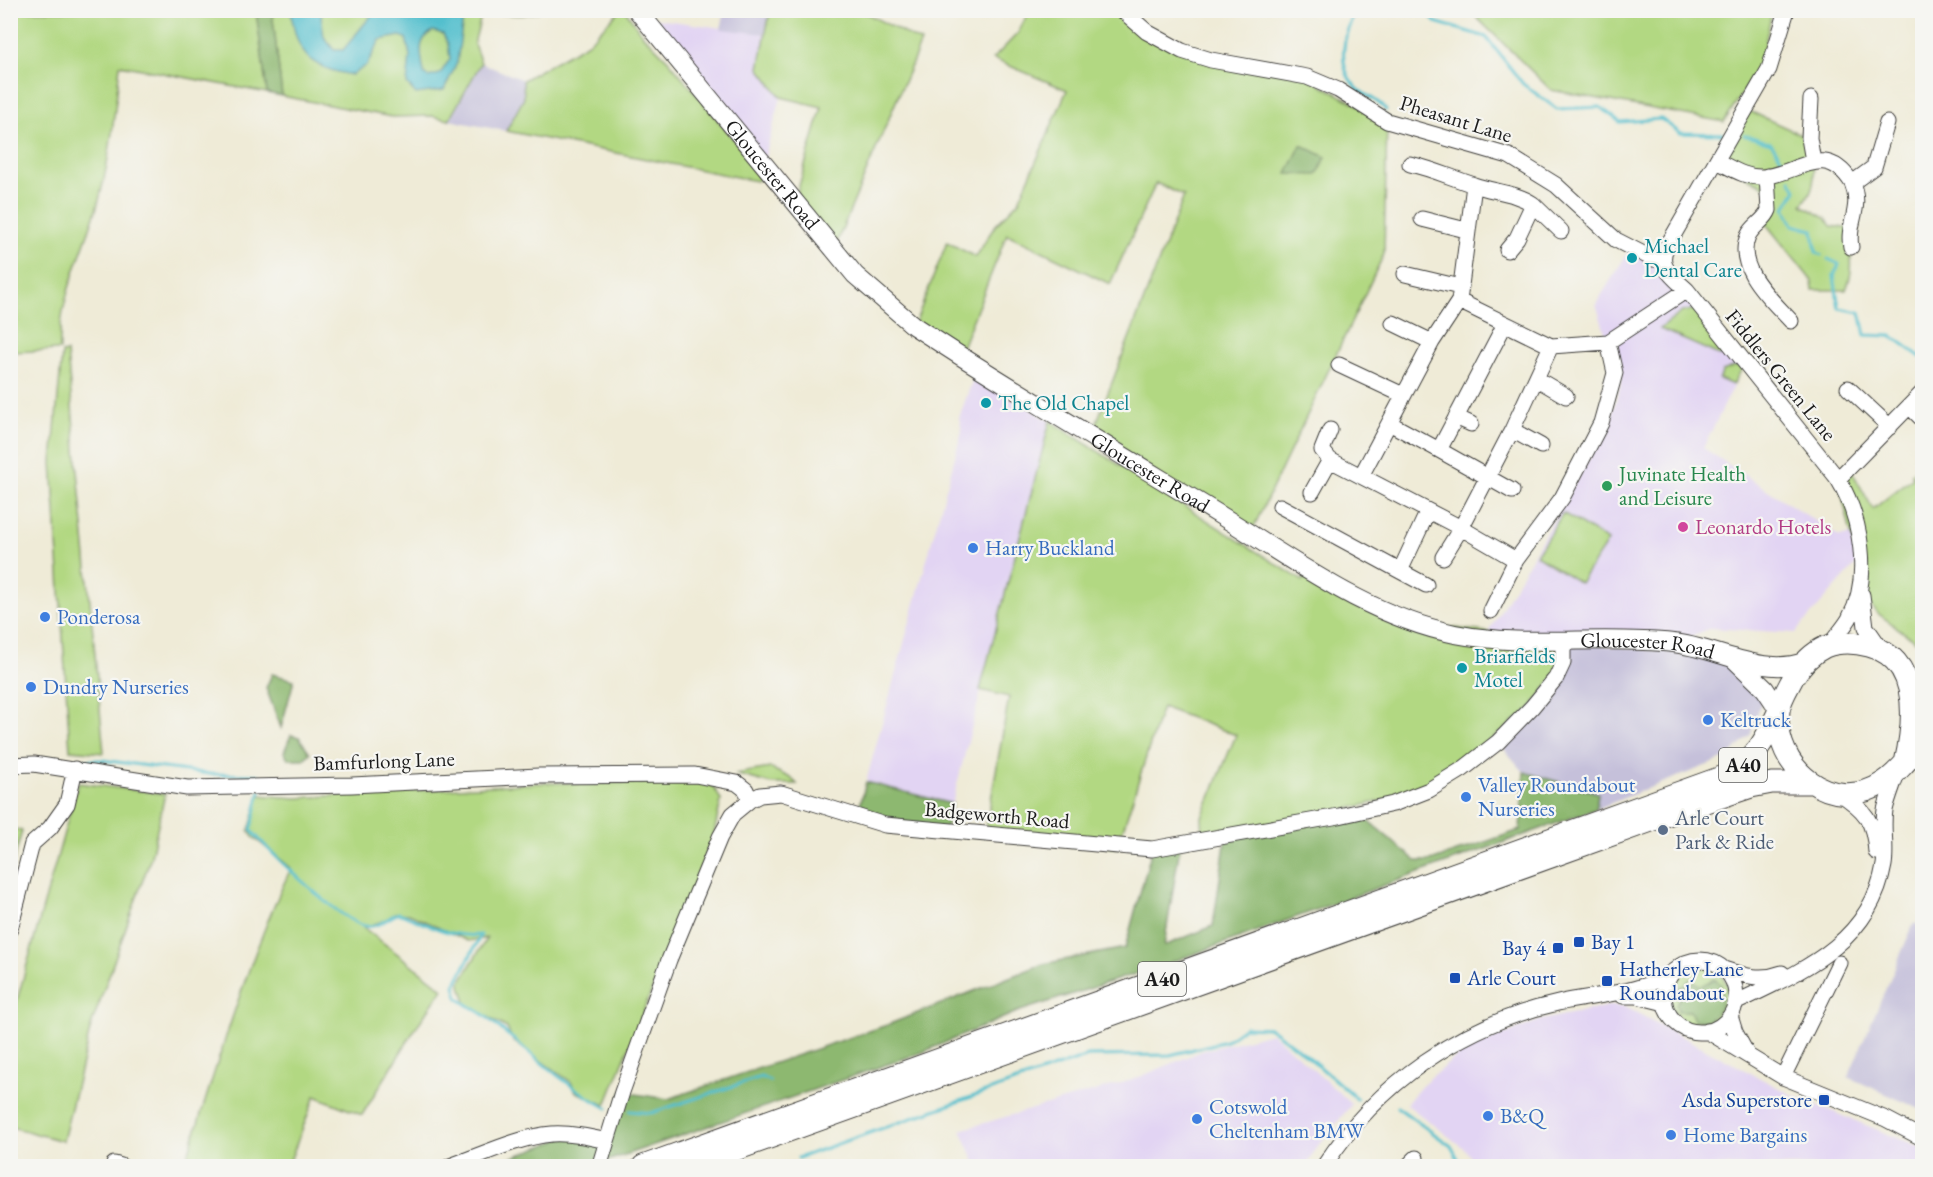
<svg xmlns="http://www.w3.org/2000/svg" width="1933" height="1177" font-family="'EB Garamond',serif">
  <rect width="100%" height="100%" fill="#f6f6f2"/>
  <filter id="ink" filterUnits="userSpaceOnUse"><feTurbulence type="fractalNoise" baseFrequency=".0167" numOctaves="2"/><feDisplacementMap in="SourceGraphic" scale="12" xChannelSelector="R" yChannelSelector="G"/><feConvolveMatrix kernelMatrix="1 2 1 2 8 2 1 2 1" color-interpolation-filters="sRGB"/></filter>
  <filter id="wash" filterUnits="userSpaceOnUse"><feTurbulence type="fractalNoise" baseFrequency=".008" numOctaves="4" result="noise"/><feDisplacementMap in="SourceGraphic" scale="24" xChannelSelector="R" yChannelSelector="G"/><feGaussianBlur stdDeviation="1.35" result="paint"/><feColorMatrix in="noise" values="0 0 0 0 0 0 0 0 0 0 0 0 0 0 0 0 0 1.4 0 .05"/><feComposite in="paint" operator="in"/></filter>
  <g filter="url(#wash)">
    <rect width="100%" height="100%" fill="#efebd7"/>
    <path fill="#e2d4f3" d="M643 17 765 34 759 68 781 97 763 164Z
      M1630 249 1653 259 1745 364 1703 448 1840 537 1859 532 1860 560 1795 633 1711 628 1674 643 1485 638 1610 422 1622 380 1619 357 1608 342 1596 304Z
      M974 376 1050 421 952 804 866 782 962 431 959 418Z
      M1608 1006H1624L1792 1095 1922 1148V1166H1475L1465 1149 1406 1104 1425 1082 1465 1050 1541 1020Z
      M1272 1033 1352 1104 1317 1147 1306 1166H977L961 1130 1132 1080 1202 1051Z"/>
    <path fill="#c5c0da" d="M725 11H770L765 34 721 29Z
      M481 63 523 80 524 98 506 131 449 120Z
      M1563 642 1732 657 1765 689 1751 734 1728 757 1596 809 1598 793 1524 772 1498 742Z
      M1914 923 1922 927V1110L1848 1077Z"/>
    <path fill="#b2d882" stroke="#677a4f" stroke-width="1.5" d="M10 11H256L267 93 120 65C115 109 111 153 100 196 87 247 57 297 60 350L11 352Z
      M272 11H540C518 20 504 10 481 16L474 44 481 63 449 120 432 116 392 117 282 96Z
      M619 11H626L641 33 669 61 764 176 756 181 506 131 524 98 523 80 588 43Z
      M770 11H862L921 42 833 251 794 203 822 107 781 97 759 68Z
      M1029 11H1122L1158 39 1307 77 1387 121 1384 254 1250 535 1091 437 1184 196 1156 183 1110 284 1007 234 959 355 914 326 947 242 976 257 994 227 1019 201 1067 90 993 59 1018 33Z
      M1470 11H1772L1761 63 1724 122 1551 90Z
      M1747 110 1809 138C1813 164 1821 183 1802 205L1826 218 1831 226 1852 229C1847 255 1857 262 1846 290H1813L1812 281 1763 220 1769 189 1717 161Z
      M1695 309 1725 345 1721 356 1660 329 1682 312Z
      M67 352 104 753 70 750 52 462 62 353Z
      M1734 366 1743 367 1733 385 1719 379 1723 371Z
      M1050 421 1303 581 1307 572 1410 622 1563 642V663L1532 707 1429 790 1203 842 1202 817 1236 735 1162 707 1117 848 985 834 1009 697 980 690Z
      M1922 464V646L1876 612 1868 603 1838 479 1850 468 1873 509 1913 477 1911 473Z
      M1563 513 1608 541 1580 583 1536 555Z
      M770 768 791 778 797 784H772L735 774Z
      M78 783 165 794 151 857 91 1026 63 1141 11 1127 10 1025Z
      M539 783H705L713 786 721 800 714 834 606 1105 576 1092 571 1082 513 1041 507 1028 467 1005 460 982 487 938 468 941 409 914 396 913 385 920 364 928 443 989 417 1026 362 1115 315 1096 288 1166H184C217 1067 246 963 291 868L253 837 249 831 259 795 297 798Z
      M11 828 22 831 11 870 10 828Z
      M1669 996a30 30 0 1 1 60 0a30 30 0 1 1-60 0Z"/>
    <path fill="#8db870" stroke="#546a46" stroke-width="1.5" d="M256 11H272L282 96 267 93Z
      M1301 145 1326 157 1317 175 1287 174Z
      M272 674 294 680 281 728 266 688Z
      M291 735 299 737 310 753 304 759H288L284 752Z
      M1524 772 1598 793 1596 809 1166 964 1017 1012 923 1052 593 1166H489L574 1134 607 1141 622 1092 668 1099 887 1025 1043 964 1125 948 1152 849 1180 846 1164 946 1213 926 1226 837 1358 812 1416 861H1431L1520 830Z
      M866 782 952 804 945 832 857 816Z
      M1690 979 1701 986 1714 979 1721 984C1724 1001 1722 1012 1706 1021L1694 1020 1690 1011H1678L1676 1004 1680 998 1677 988 1685 985Z"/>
    <path fill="#53bfcd" stroke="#386e74" stroke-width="1.5" fill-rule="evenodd" d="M291 11H325L321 15 324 37 334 50H343L375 11H408L413 18 424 19 433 11H464L457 63 444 90 416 94 407 84 410 56 406 38 400 36 380 40 367 65 352 75C309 68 296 54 291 11ZM433 31 443 34 448 44 450 59 440 74 428 77 424 74C422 56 415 41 433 31Z"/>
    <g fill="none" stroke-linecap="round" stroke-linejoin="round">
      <path stroke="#53bfcd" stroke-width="3" d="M1356 10C1344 33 1335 67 1357 88 1366 97 1378 99 1386 110
        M1426 10 1435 22 1486 37 1523 84 1557 109 1600 107 1620 122 1661 119 1680 133 1723 134
        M1744 135 1771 143 1785 163
        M1790 179 1796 190 1785 208 1793 225 1813 230 1816 252 1822 255
        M1828 259 1839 264 1834 276 1839 308 1860 312 1865 335 1892 336 1922 358
        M74 761 102 760 210 774 258 775 261 782
        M260 791 251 830C269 851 340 921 365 926 377 929 388 917 399 913 426 924 451 938 481 935L455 985 458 998C468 1006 480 1011 489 1019 527 1050 564 1085 607 1108
        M1397 1107 1451 1146 1462 1166
        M630 1111 651 1113 761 1077 770 1081
        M798 1158 1088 1056 1170 1055 1226 1041 1245 1027 1270 1028 1305 1054 1357 1099"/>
    </g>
  </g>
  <g filter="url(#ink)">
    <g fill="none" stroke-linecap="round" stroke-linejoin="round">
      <defs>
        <path id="minor" d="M1122 10 1147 32 1182 51 1211 60 1307 77 1338 90 1387 121 1509 156 1556 185 1616 240 1653 259H1663
          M1787 10 1769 69 1666 248C1657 267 1674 278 1687 290L1838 479C1861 517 1872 578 1849 619 1843 629 1835 637 1829 646
          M1811 99 1809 138 1813 161
          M1717 161C1731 168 1746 178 1762 177 1796 175 1825 140 1852 183L1874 167 1887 123
          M1410 164C1433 169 1452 178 1474 185 1494 192 1515 192 1533 204L1517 238 1507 250
          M1767 176 1769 210C1765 221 1753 225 1748 236 1734 268 1772 300 1791 321
          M1533 204 1561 231
          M1422 219 1466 230
          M1851 247C1846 224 1863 209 1852 183
          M1405 274 1460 287
          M1459 301 1474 185
          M1393 323 1432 342
          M1339 365 1403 395
          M1537 379 1566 396
          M1848 388 1890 427
          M1910 407 1922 419
          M1456 417 1471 424
          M1391 424 1439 450 1505 324
          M1330 430 1322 450 1330 460 1461 528 1512 430 1551 346 1608 342 1687 290
          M1512 430 1541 446
          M1439 450 1512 491
          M1361 476 1432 342 1459 301 1551 346
          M1838 479 1922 393
          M1312 492 1330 460
          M1280 506 1400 571 1428 511
          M1443 557 1461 528 1516 560
          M1400 571 1426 585
          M1862 595 1866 627 1882 650
          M1491 611 1516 560 1562 498 1601 423 1615 373 1608 342
          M10 765 34 764 187 788 352 785 539 776 695 775 737 783 746 790 750 800
          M1839 793C1865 810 1874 820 1876 852
          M10 929 32 844 50 828 67 804 75 769
          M1664 996a36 36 0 1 1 72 0a36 36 0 1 1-72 0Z
          M1724 969C1745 976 1761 981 1782 973
          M1623 996H1637L1665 1003
          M1735 1003C1799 972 1870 945 1884 865 1887 847 1882 828 1885 810 1888 797 1894 783 1898 770
          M1730 1016 1735 1032 1747 1054
          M1707 1031 1783 1077 1886 1119 1922 1138
          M1783 1077 1839 963
          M114 1164 121 1166
          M600 1164 622 1092 669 960 720 837 733 814 750 800 760 795 781 793 885 825 1152 849 1339 816 1393 804 1429 790 1463 769 1498 742 1532 707 1556 678 1563 663V642
          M450 1166C482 1155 518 1137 552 1134 571 1133 589 1137 607 1141
          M1324 1166C1377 1084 1462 1024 1558 1003 1597 994 1641 995 1675 970
          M1408 1166 1416 1158"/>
        <g id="major">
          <path id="s1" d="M637 10 855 275 914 326 959 355C1045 409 1133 462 1220 515 1295 561 1367 616 1455 634 1527 648 1600 635 1673 643 1715 647 1762 677 1804 662"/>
          <path d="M1733 658 1765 689 1779 710"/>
        </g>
        <path id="highway" d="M1905 763C1914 723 1921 659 1869 646 1854 642 1840 641 1825 647 1810 654 1801 665 1793 678 1788 688 1780 700 1779 711 1772 768 1833 817 1884 782 1899 772 1910 757 1922 743
          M643 1166 1727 775C1756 758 1765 741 1779 710
          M691 1166 1665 816 1751 787 1772 783H1808"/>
      </defs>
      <use href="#minor" stroke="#3c3b38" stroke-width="17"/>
      <use href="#major" stroke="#3c3b38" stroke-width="20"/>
      <use href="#highway" stroke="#3c3b38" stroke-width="23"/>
      <use href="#minor" stroke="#fff" stroke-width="15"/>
      <use href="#major" stroke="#fff" stroke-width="18"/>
      <use href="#highway" stroke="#fff" stroke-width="21"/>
    </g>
  </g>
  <g fill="#0f9aa8" stroke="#f6f6f2" stroke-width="2">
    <circle cx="1632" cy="258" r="6"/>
    <circle cx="986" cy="403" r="6"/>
    <circle cx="1462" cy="668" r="6"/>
  </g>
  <circle fill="#2e9e5b" stroke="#f6f6f2" stroke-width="2" cx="1607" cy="486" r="6"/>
  <circle fill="#d1479c" stroke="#f6f6f2" stroke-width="2" cx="1683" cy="527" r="6"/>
  <g fill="#3f7fe0" stroke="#f6f6f2" stroke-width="2">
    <circle cx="973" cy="548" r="6"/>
    <circle cx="45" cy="617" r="6"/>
    <circle cx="31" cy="687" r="6"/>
    <circle cx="1708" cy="720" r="6"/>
    <circle cx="1466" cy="797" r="6"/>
    <circle cx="1488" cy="1116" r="6"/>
    <circle cx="1197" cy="1119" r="6"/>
    <circle cx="1671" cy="1135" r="6"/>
  </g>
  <circle fill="#5c6f8a" stroke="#f6f6f2" stroke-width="2" cx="1663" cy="830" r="6"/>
  <g fill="#1a4fb4" stroke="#f6f6f2" stroke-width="2">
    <rect x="1573" y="936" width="12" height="12" rx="3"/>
    <rect x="1552" y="942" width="12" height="12" rx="3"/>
    <rect x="1449" y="972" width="12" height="12" rx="3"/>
    <rect x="1601" y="975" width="12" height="12" rx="3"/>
    <rect x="1818" y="1094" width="12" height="12" rx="3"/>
  </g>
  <g text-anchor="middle" stroke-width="4.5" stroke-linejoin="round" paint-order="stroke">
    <g fill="#f6f6f2" stroke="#5d5d5c" stroke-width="1.5">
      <rect x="1719" y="748" width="48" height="34" rx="4.5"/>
      <rect x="1138" y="962" width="48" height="34" rx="4.5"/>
    </g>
    <g font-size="20" font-weight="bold" fill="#1c1c1c">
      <text x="1743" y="772">A40</text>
      <text x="1162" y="986">A40</text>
    </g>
    <g font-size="21" fill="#1c1c1c" stroke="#f6f6f2">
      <text transform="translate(1456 119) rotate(17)" y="7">Pheasant Lane</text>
      <text dy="7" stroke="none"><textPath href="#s1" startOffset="213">Gloucester Road</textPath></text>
      <text transform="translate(1781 375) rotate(51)" y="7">Fiddlers Green Lane</text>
      <text dy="7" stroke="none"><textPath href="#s1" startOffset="699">Gloucester Road</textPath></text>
      <text dy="7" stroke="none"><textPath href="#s1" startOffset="1239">Gloucester Road</textPath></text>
      <text transform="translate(384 761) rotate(-2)" y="7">Bamfurlong Lane</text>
      <text transform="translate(997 815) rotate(5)" y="7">Badgeworth Road</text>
    </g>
    <g font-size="21" fill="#0d838f" stroke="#f6f6f2" text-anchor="start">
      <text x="1644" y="253">Michael<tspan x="1644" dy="24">Dental Care</tspan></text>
      <text x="998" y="410">The Old Chapel</text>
      <text x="1474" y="663">Briarfields<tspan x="1474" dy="24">Motel</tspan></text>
    </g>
    <g font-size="21" fill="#27864d" stroke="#f6f6f2" text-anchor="start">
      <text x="1619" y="481">Juvinate Health<tspan x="1619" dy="24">and Leisure</tspan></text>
    </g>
    <g font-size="21" fill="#b23c85" stroke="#f6f6f2" text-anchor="start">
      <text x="1695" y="534">Leonardo Hotels</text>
    </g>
    <g font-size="21" fill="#366cbe" stroke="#f6f6f2" text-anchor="start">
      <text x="985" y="555">Harry Buckland</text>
      <text x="57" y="624">Ponderosa</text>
      <text x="43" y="694">Dundry Nurseries</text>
      <text x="1720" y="727">Keltruck</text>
      <text x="1478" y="792">Valley Roundabout<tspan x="1478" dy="24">Nurseries</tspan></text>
      <text x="1209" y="1114">Cotswold<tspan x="1209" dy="24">Cheltenham BMW</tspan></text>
      <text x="1500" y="1123">B&amp;Q</text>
      <text x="1683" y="1142">Home Bargains</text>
    </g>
    <g font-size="21" fill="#4e5e75" stroke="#f6f6f2" text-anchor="start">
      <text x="1675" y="825">Arle Court<tspan x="1675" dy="24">Park &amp; Ride</tspan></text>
    </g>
    <g font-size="21" fill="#164399" stroke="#f6f6f2" text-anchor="start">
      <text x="1591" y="949">Bay 1</text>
      <text x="1546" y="955" text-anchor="end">Bay 4</text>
      <text x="1619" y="976">Hatherley Lane<tspan x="1619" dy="24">Roundabout</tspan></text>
      <text x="1467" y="985">Arle Court</text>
      <text x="1812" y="1107" text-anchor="end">Asda Superstore</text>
    </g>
  </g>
  <rect width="1933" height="1177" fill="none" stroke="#f6f6f2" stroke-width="36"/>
</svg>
